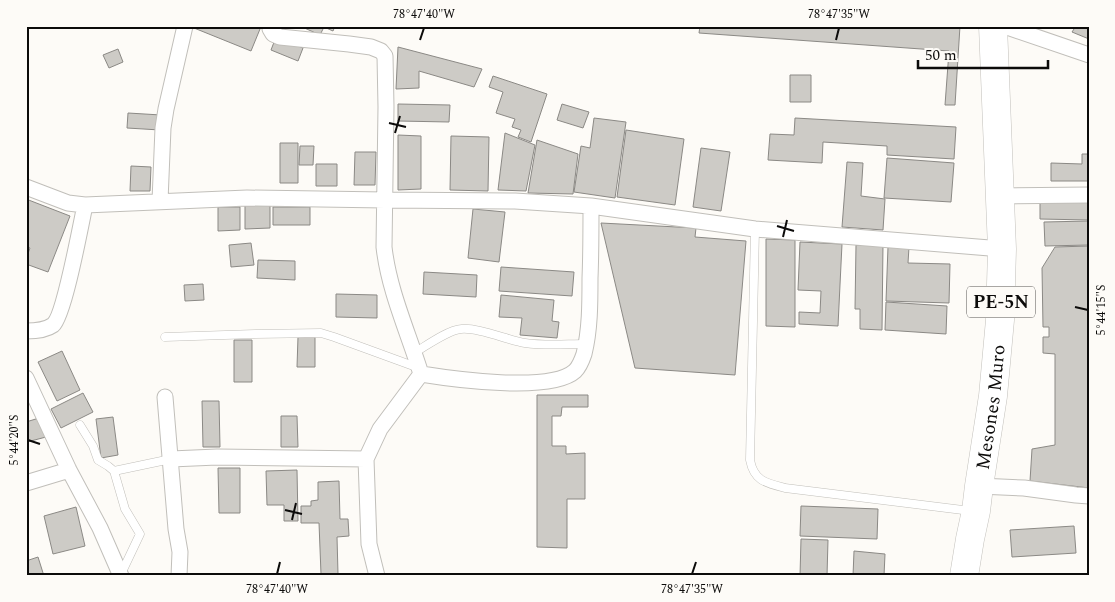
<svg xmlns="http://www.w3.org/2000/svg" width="1115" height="602" font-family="Spectral,serif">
  <rect width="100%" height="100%" fill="#fdfbf7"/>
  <path fill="#cdcbc6" stroke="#8b8985" d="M195 26H253L260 29 251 51 194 28Z
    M300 26H335L333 31 324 27 320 35Z
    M700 26H960L955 105H945L949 51 699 33Z
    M1076 26H1089V39L1072 32Z
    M276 37 303 48 298 61 271 50Z
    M398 47 482 69 474 87 419 71V88L396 89Z
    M118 49 123 62 109 68 103 55Z
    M790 75H811V102H790Z
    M493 76 547 94 531 142 518 137 521 130 512 127 515 119 496 113 503 92 489 87Z
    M398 104 450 105 449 122 398 121Z
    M562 104 589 112 583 128 557 120Z
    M128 113 161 115 160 130 127 128Z
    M594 118 626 122 615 198 574 192 581 146 590 148Z
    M795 118 956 127 954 159 887 155V146L823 142 822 163 768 160 770 134 794 135Z
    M626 130 684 139 675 205 617 197Z
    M505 133 535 145 526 191 498 190Z
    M398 135 421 136V189L398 190Z
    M451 136 489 137 488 191 450 190Z
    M537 140 578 154 573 194 528 193Z
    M280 143H298V183H280Z
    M300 146H314L313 165H299Z
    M701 148 730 152 721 211 693 207Z
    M355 152H376L375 185H354Z
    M1082 154H1089V181H1051V163L1082 164Z
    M887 158 954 163 951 202 884 198Z
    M847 162 863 163 861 196 885 199 883 230 842 227Z
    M316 164H337V186H316Z
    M131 166 151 167 150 191H130Z
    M26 199 70 216 48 272 26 264V259L30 248 26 246V231L28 227 26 226Z
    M1040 200H1089V220L1040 219Z
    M270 204V228L245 229V205Z
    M218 207H240V230L218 231Z
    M273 207H310V225H273Z
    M473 209 505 212 499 262 468 258Z
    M1089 221V245L1045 246 1044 222Z
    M601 223 696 228 695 237 746 241 735 375 635 368Z
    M766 239 795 240V327L766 326Z
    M800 242 842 244 838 326 799 324V312L820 313 821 291 798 290Z
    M251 243 254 265 231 267 229 245Z
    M856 245H883L882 330 860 329V309H855Z
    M1089 246V488L1030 481 1032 449 1055 445V354L1043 353V337H1049V327H1043L1042 268 1055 247Z
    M888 247H909L908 263 950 264 949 303 886 301Z
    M258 260 295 261V280L257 278Z
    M501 267 574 272 572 296 499 291Z
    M424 272 477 275 476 297 423 294Z
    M203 284 204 300 185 301 184 285Z
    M336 294 377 295V318L336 317Z
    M501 295 554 300 552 321 559 322 557 338 520 335 522 318 499 317Z
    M886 302 947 306 946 334 885 330Z
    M298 337H315V367H297Z
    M234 340H252V382H234Z
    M62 351 80 390 57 401 38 362Z
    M83 393 93 412 61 428 51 409Z
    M537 395H588V407H562L561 416H552V446H566V454L585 453V499H567V548L537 547Z
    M202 401H219L220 447H203Z
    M281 416H297L298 447H281Z
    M113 417 118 455 101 458 96 419Z
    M39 418 46 437 27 442 26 422Z
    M218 468H240V513H219Z
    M297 470 298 521H284V505H267L266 471Z
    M339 481 340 519H348L349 536 337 537 338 574H321L319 523H301V506H311V501L318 500V482Z
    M801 506 878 509 877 539 800 536Z
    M76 507 85 546 53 554 44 516Z
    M1074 526 1076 553 1012 557 1010 530Z
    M801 539 828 540 827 576H800Z
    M854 551 885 554 884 576H853Z
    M38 557 44 576H26V561Z"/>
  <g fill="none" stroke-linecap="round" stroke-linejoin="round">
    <defs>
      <path id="lane" d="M755 229 750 460C754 481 766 483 785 488L971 511
        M165 337 255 334 321 333 334 337 419 368
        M414 353C426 346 448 330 461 329 478 327 507 340 525 343 545 346 566 344 586 344
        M80 425 93 446 98 460 108 466 114 471 125 509 140 534 121 574
        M114 471 171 459"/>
      <path id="street" d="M270 26V29L273 34 280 37 349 44 371 47 381 51 385 56 386 107 384 247C389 291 408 332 421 374
        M1004 26 1089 55
        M26 187 68 203 85 205 247 198 385 200 515 201 591 206 755 229 1002 249
        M1000 196 1089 195
        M160 201 163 128 166 109 185 26
        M26 331C34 331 46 330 53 325 64 316 81 224 85 205
        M26 378 69 470 100 528 121 576
        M165 397 176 529 180 552 179 576
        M171 459 217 457 366 459
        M26 483 69 470
        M979 486 1024 488 1076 495 1089 496
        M377 576 369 544 366 459 380 429 421 374C452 379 551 393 575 371 579 367 582 360 584 354 590 330 590 303 590 278 591 254 591 230 591 206"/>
      <g id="highway">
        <path id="s1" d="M964 576 970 539 976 511 979 486 993 396 1000 320 1002 249 993 26"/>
      </g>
    </defs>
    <use href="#lane" stroke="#c1bfba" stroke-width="9"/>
    <use href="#street" stroke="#c1bfba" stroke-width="17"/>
    <use href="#highway" stroke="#c1bfba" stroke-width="29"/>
    <use href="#lane" stroke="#fff" stroke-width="8"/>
    <use href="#street" stroke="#fff" stroke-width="15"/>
    <use href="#highway" stroke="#fff" stroke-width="28"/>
  </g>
  <path fill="none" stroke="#0c0b0a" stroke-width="2" d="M420 40 424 28M836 40 839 28M389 123 406 127M395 133 400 116M777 226 794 231M783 237 787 220M1075 307 1088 310M28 440 40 444M285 510 302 514M292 520 296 503M277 574 280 562M692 574 696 562"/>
  <g text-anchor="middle" stroke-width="4" stroke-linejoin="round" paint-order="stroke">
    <rect fill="#fdfbf7" stroke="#545351" stroke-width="1" x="967" y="286.5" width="68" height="31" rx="4"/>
    <g font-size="18" font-weight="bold" fill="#0c0b0a">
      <text x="1001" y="308">PE-5N</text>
    </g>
    <g font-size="19" fill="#0c0b0a" stroke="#fdfbf7">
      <text dy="7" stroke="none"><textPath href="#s1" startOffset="171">Mesones Muro</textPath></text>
    </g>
  </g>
  <rect width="1115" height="602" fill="none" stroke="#fdfbf7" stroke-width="55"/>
  <path d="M918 60v8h130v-8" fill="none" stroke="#0c0b0a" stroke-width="2.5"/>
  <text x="925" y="60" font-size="15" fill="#0c0b0a" stroke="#fdfbf7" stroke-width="4" paint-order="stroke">50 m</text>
  <rect x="28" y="28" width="1060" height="546" fill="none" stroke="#0c0b0a" stroke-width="2"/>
  <g font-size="12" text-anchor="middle" fill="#0c0b0a">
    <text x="424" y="18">78°47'40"W</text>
    <text x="839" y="18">78°47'35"W</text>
    <text transform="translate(1101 310) rotate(-90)" y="4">5°44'15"S</text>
    <text transform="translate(14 440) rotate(-90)" y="4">5°44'20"S</text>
    <text x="277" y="593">78°47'40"W</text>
    <text x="692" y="593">78°47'35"W</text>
  </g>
</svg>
